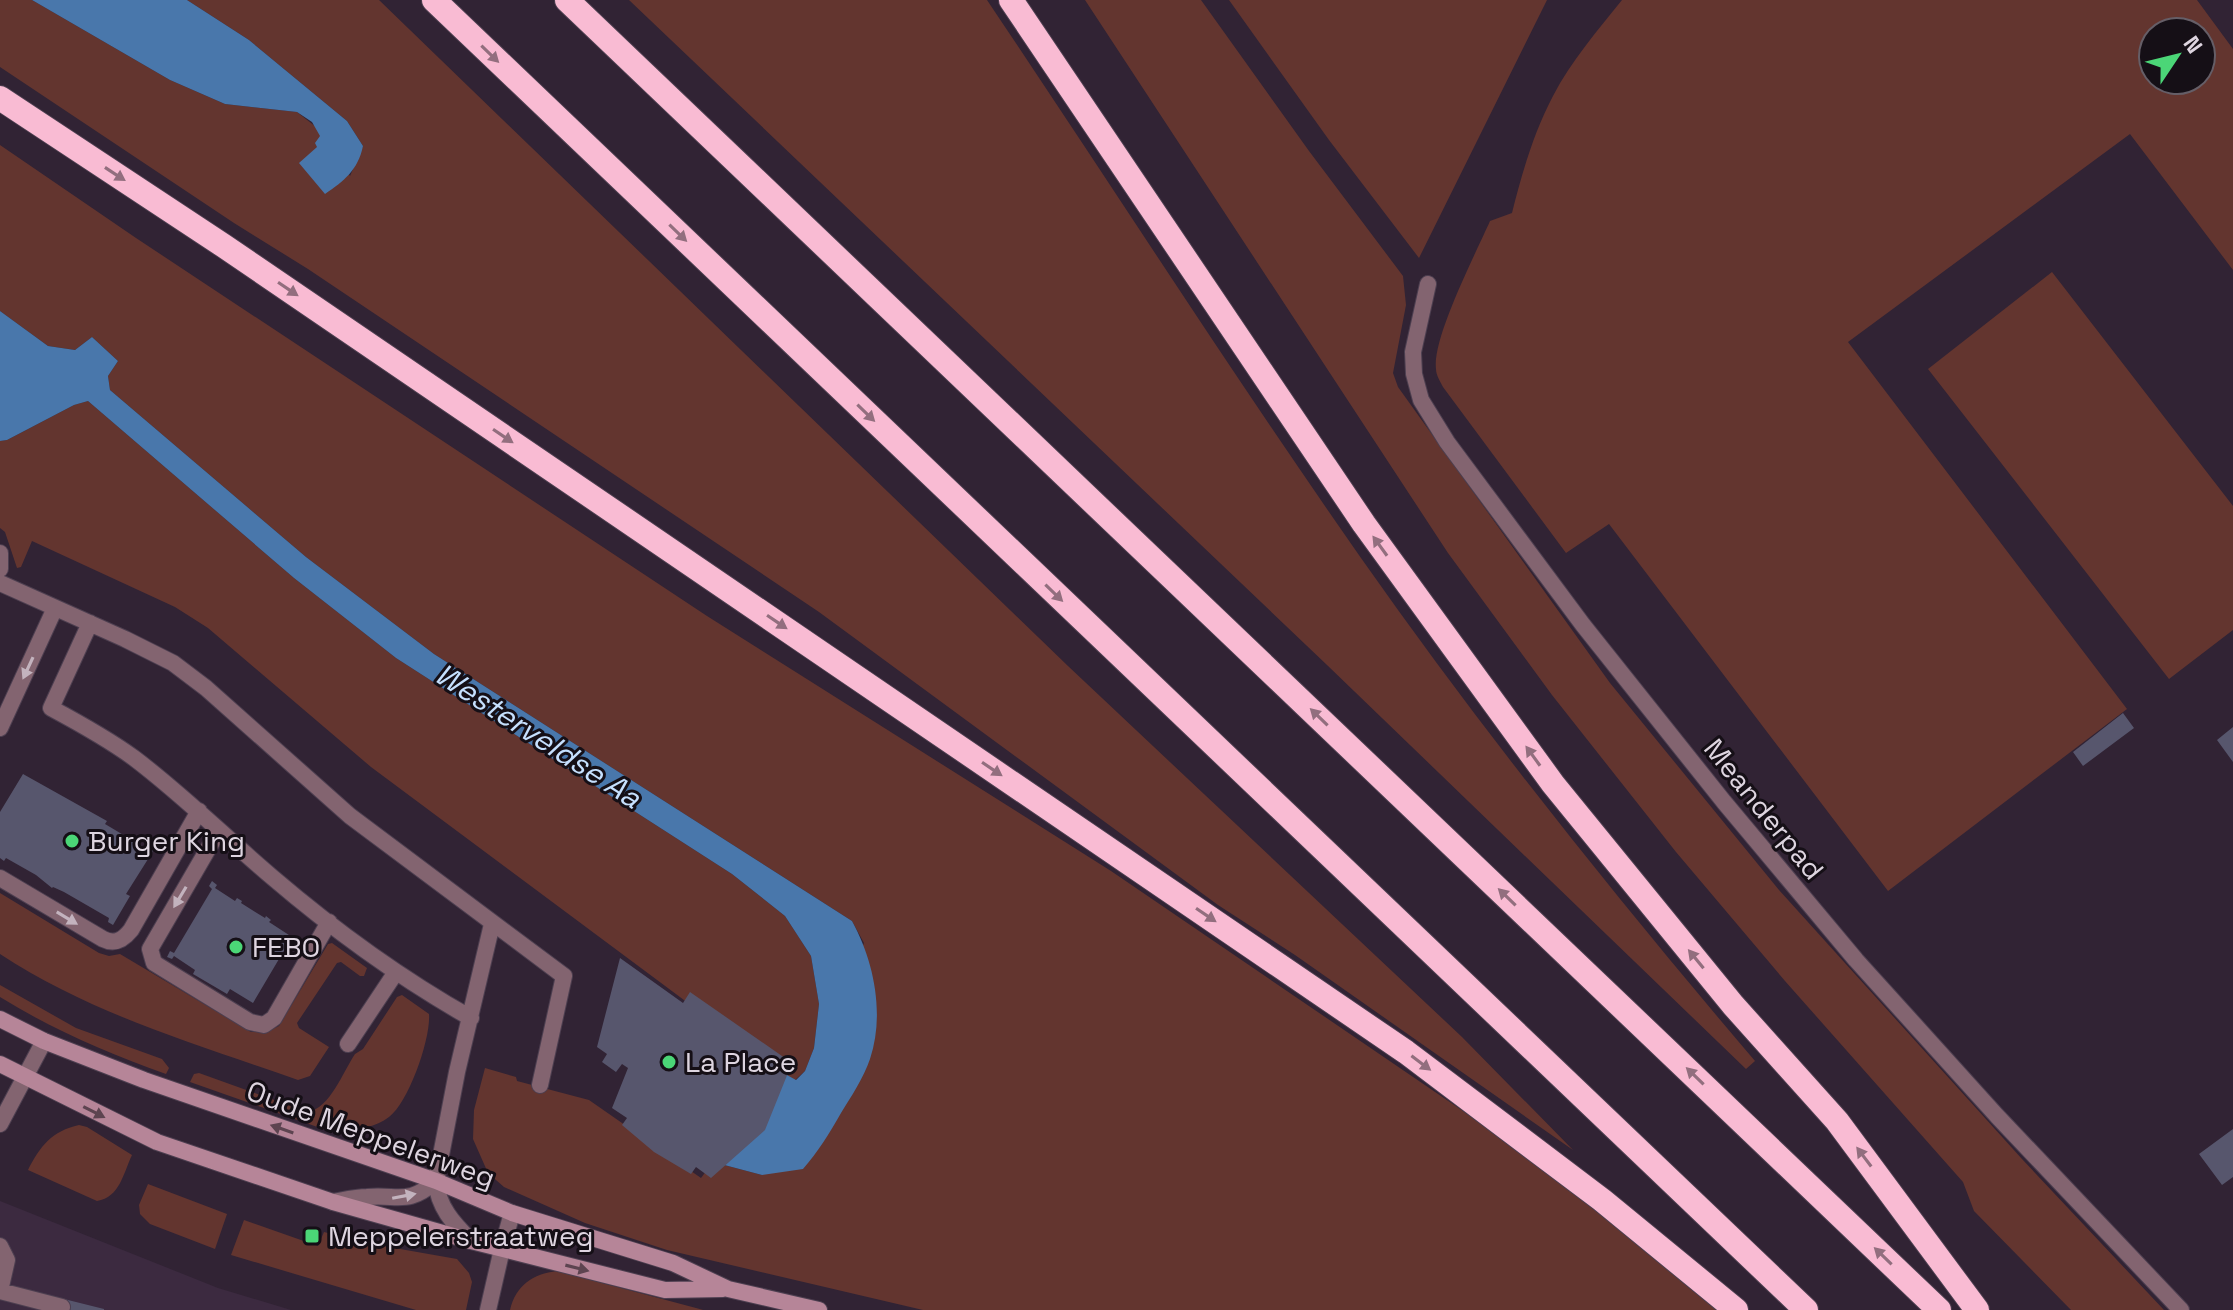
<svg xmlns="http://www.w3.org/2000/svg" width="2233" height="1310" font-family="'Space Grotesk',sans-serif">
  <rect width="100%" height="100%" fill="#312334"/>
  <path fill="#3c2a40" d="M0 1201 218 1288 291 1310H0Z"/>
  <path fill="#63352f" fill-rule="evenodd" d="M0 0H32L170 80 225 104 297 112 316 127 350 176 363 146 347 121 249 40 187 0H379L1068 666 1462 1037 1573 1150 1295 955 1218 905 819 612 308 269 234 223 0 67Z
    M629 0H987C1112 186 1233 375 1361 558 1484 733 1617 899 1755 1061L1746 1069 1327 665Z
    M1085 0H1201L1309 151 1403 276 1406 305 1393 373 1398 387 1610 683 1779 890 2022 1159 2164 1310H2071L1974 1211 1963 1182 1785 981 1676 852 1552 695 1448 553Z
    M1229 0H1547L1419 258 1329 140Z
    M1622 0H2197L2233 49V270L2130 134 1848 342 2127 709 1888 891 1609 524 1566 553 1443 387C1440 381 1436 375 1436 369 1432 338 1476 253 1490 221L1512 213C1522 173 1534 132 1553 96 1571 61 1598 30 1622 0ZM2153 32H2201V80H2153Z
    M0 145 136 238 707 616 1111 871 1526 1154 1719 1310H923L667 1250 585 1223 504 1187 488 1173 473 1139 474 1110 485 1068 516 1077 517 1081 589 1100 701 1178 713 1162 762 1175 864 943 852 921 434 654 306 557 110 390 108 376 118 361 92 337 75 350 48 346 0 311Z
    M2052 272 2233 506V630L2169 679 1928 369Z
    M88 401 294 578 396 658 732 874 785 916 811 956 819 1004 814 1048 805 1071 795 1080 778 1070 371 767 208 628 175 607 32 541 21 567 17 568 5 532 0 528V441L7 440 74 405Z
    M0 893 99 953 109 956 120 954 251 1032H266L279 1026 328 944 332 943 367 968 364 976H360L341 962 337 963 297 1023 299 1028 329 1047 310 1076 298 1080C196 1044 91 1014 0 954Z
    M0 985 76 1028 162 1059 169 1068 166 1074C108 1053 53 1030 0 997Z
    M402 995 429 1014C431 1038 409 1102 389 1117 371 1131 345 1131 323 1129L190 1082 194 1074 199 1073 308 1112C330 1108 343 1072 355 1054L363 1049 397 997Z
    M79 1125 87 1127 132 1155C123 1174 120 1197 97 1201L28 1170C40 1146 52 1131 79 1125Z
    M148 1184 227 1214 215 1249 150 1224 140 1214 139 1205Z
    M244 1220 318 1246 324 1232 366 1243 457 1259 469 1273 472 1282 466 1310H416L231 1255Z
    M557 1271 696 1308 703 1310H510C516 1285 533 1274 557 1271Z"/>
  <path fill="#4977ab" d="M32 0H187L249 40 347 121 363 146C358 170 344 181 325 194L299 163 317 147 315 143 320 136 312 122 297 112 225 104 170 80Z
    M0 311 48 346 75 350 92 337 118 361 108 376 110 390 306 557 434 654 852 921C874 961 885 1014 870 1059 864 1077 851 1097 841 1113 829 1134 818 1152 803 1169L762 1175 713 1162 778 1070 796 1080 805 1071 814 1048 819 1004 811 956 785 916 732 874 396 658 294 578 88 401 74 405 7 440 0 441Z"/>
  <path fill="#57566d" d="M2123 713 2134 728 2083 766 2073 752Z
    M2233 727V762L2217 740Z
    M23 774 107 821 105 824 147 849 150 845 155 848 126 894 130 896 113 925 108 922 109 918 64 892 53 887 52 888 36 875 6 858 4 861 0 858V812Z
    M212 881 217 885 215 888 235 901 237 898 242 901 241 903 265 918 266 916 271 920 269 922 292 937 253 1003 230 989 227 994 193 974 195 970 174 956 172 959 167 957 170 951 174 953 212 889 209 886Z
    M620 958 683 1003 690 992 792 1063 765 1130 711 1178 696 1167 691 1174 654 1152 622 1125 627 1118 612 1108 628 1068 622 1064 616 1072 602 1062 607 1054 597 1047Z
    M2233 1129V1177L2222 1185 2199 1154Z
    M64 1299 104 1309V1310H62Z"/>
  <g fill="none" stroke-linecap="round" stroke-linejoin="round">
    <defs>
      <path id="lane" d="M0 553V569
        M0 583 125 639 173 663 206 688 350 816 564 976 540 1085
        M90 623 51 708C79 723 108 739 134 758 183 795 226 838 272 877 334 930 400 978 471 1018
        M0 728 55 608
        M219 830 150 949 154 963 250 1022 264 1025 274 1018 329 922
        M0 878 103 939C115 945 123 940 131 930L199 811
        M348 1044 396 972
        M0 1124 44 1041
        M436 1181 457 1072 492 924
        M0 1246 7 1260 0 1291 62 1307
        M488 1310 502 1249"/>
      <path id="street" d="M1428 284 1413 352 1414 374 1421 400 1447 442 1583 625 1724 802 1856 960 1997 1116 2181 1310
        M436 1181C438 1207 453 1223 471 1241
        M333 1202C344 1200 356 1197 367 1197 399 1194 407 1206 436 1181
        M502 1249 512 1213"/>
      <path id="secondary" d="M0 1019 44 1041 144 1080 436 1181 512 1213 673 1263 728 1289 819 1310
        M0 1064 157 1142 333 1202 471 1241 665 1290 723 1289"/>
      <path id="highway" d="M434 0 1806 1310
        M567 0 1939 1310
        M1011 0 1364 524 1553 784 1733 1005 1837 1121 1977 1310
        M0 98 224 246 1406 1052 1602 1200 1736 1310"/>
    </defs>
    <use href="#lane" stroke="#4d3f50" stroke-width="18"/>
    <use href="#street" stroke="#4d3f50" stroke-width="18"/>
    <use href="#secondary" stroke="#4d3f50" stroke-width="18"/>
    <use href="#highway" stroke="#4d3f50" stroke-width="26"/>
    <use href="#lane" stroke="#836470" stroke-width="16"/>
    <use href="#street" stroke="#836470" stroke-width="16"/>
    <use href="#secondary" stroke="#b68598" stroke-width="16"/>
    <use href="#highway" stroke="#f9bbd3" stroke-width="24"/>
  </g>
  <defs><path id="oneway-solid" d="M-6-.8H1V-3.2L6.5 0L1 3.2V.8H-6Z" transform="scale(2)"/></defs>
  <g fill="#926e7e">
    <use href="#oneway-solid" transform="translate(490 54) rotate(44)"/>
    <use href="#oneway-solid" transform="translate(115 174) rotate(33)"/>
    <use href="#oneway-solid" transform="translate(678 233) rotate(44)"/>
    <use href="#oneway-solid" transform="translate(288 289) rotate(34)"/>
    <use href="#oneway-solid" transform="translate(866 413) rotate(44)"/>
    <use href="#oneway-solid" transform="translate(503 436) rotate(34)"/>
    <use href="#oneway-solid" transform="translate(1380 546) rotate(-126)"/>
    <use href="#oneway-solid" transform="translate(1054 593) rotate(44)"/>
    <use href="#oneway-solid" transform="translate(777 622) rotate(34)"/>
    <use href="#oneway-solid" transform="translate(1319 717) rotate(-136)"/>
    <use href="#oneway-solid" transform="translate(1533 756) rotate(-126)"/>
    <use href="#oneway-solid" transform="translate(992 769) rotate(34)"/>
    <use href="#oneway-solid" transform="translate(1507 897) rotate(-136)"/>
    <use href="#oneway-solid" transform="translate(1206 915) rotate(34)"/>
    <use href="#oneway-solid" transform="translate(1696 959) rotate(-129)"/>
    <use href="#oneway-solid" transform="translate(1421 1063) rotate(37)"/>
    <use href="#oneway-solid" transform="translate(1695 1076) rotate(-136)"/>
    <use href="#oneway-solid" transform="translate(1864 1157) rotate(-127)"/>
    <use href="#oneway-solid" transform="translate(1883 1256) rotate(-136)"/>
  </g>
  <g fill="#c3b3be">
    <use href="#oneway-solid" transform="translate(28 668) rotate(115)"/>
    <use href="#oneway-solid" transform="translate(180 897) rotate(121)"/>
    <use href="#oneway-solid" transform="translate(67 918) rotate(31)"/>
    <use href="#oneway-solid" transform="translate(404 1196) rotate(-11)"/>
  </g>
  <g fill="#5d4450">
    <use href="#oneway-solid" transform="translate(94 1112) rotate(27)"/>
    <use href="#oneway-solid" transform="translate(282 1129) rotate(-161)"/>
    <use href="#oneway-solid" transform="translate(577 1268) rotate(14)"/>
  </g>
  <g fill="#4bd677" stroke="#150f16" stroke-width="3">
    <circle cx="72" cy="841" r="8"/>
    <circle cx="236" cy="947" r="8"/>
    <circle cx="669" cy="1062" r="8"/>
    <rect x="304" y="1228" width="16" height="16" rx="4"/>
  </g>
  <g text-anchor="middle" stroke-width="6" stroke-linejoin="round" paint-order="stroke">
    <g font-size="28" fill="#ded5e0" stroke="#150f16">
      <text transform="translate(1764 809) rotate(51)" y="10">Meanderpad</text>
      <text transform="translate(371 1134) rotate(20)" y="10">Oude Meppelerweg</text>
    </g>
    <g font-size="28" fill="#ded5e0" stroke="#150f16" text-anchor="start">
      <text x="88" y="851">Burger King</text>
      <text x="252" y="957">FEBO</text>
      <text x="685" y="1072">La Place</text>
      <text x="328" y="1246">Meppelerstraatweg</text>
    </g>
    <g font-size="30" font-style="italic" fill="#c6e0fe" stroke="#150f16">
      <text transform="translate(538 736) rotate(33)" y="10">Westerveldse Aa</text>
    </g>
  </g>
  <g transform="translate(2177 56) rotate(55)"><circle r="38" fill="#150f16" stroke="#655e67" stroke-width="2"/>
  <path d="M0-6L14 30L0 20L-14 30Z" fill="#4bd677"/>
  <text y="-12" font-size="22" font-weight="bold" text-anchor="middle" fill="#ded5e0">N</text>
  </g>
</svg>
